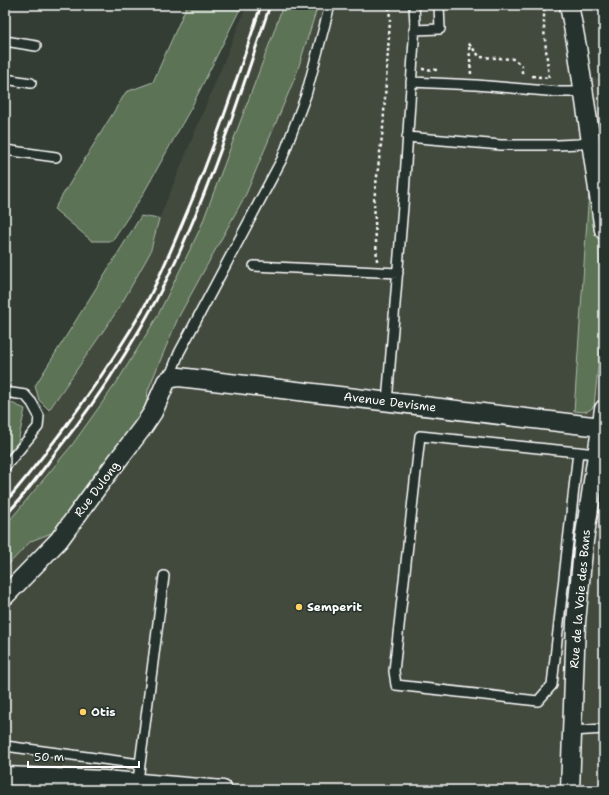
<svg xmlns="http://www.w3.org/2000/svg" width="609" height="795" font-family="'Shantell Sans',sans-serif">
  <rect width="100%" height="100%" fill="#333d34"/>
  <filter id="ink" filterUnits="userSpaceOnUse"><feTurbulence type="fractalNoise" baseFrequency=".025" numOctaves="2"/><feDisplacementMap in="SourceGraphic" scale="8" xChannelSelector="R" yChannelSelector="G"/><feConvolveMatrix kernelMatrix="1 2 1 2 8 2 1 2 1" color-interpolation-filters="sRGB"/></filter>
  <g filter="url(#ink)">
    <path fill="#42483c" d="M247 5H561L576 81 604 77V790H5V457L49 410 119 308 150 253 159 219Z"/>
    <path fill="#5c7357" stroke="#aeb9ab" d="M187 5H242L191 108 142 196 112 241H92L54 209 126 92 153 82Z
      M283 5H318L296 75 246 194 178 318 148 390 146 409 54 532 31 541 5 568V526L72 445 117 382 157 317 200 229 272 37Z
      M589 191 598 234 603 321 594 406C588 413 584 412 574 411Z
      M141 216 159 219 150 253 119 308 49 410 39 400 35 386Z
      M5 400 25 409 18 442 5 457Z"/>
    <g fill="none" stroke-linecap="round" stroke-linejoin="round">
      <defs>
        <path id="service" d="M414 30 440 29 439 5
          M5 41 36 46
          M5 79 31 83
          M411 82 476 85 559 92H583
          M407 137 501 145H557L579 144 591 141
          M5 150 56 157
          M254 266 398 273
          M171 378 172 371 179 353 282 159 306 95 330 5
          M5 392 25 395 32 403 39 416 38 427 5 467
          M387 402 404 194 415 25 414 5
          M578 452 552 685 538 701 396 685 394 671 420 436 597 454
          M572 731 604 729
          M5 746 140 764 138 782
          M140 764 164 576"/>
        <path id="minor" d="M569 5 577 47 604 230
          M5 596 59 540 99 485 143 427 153 412 166 382 171 378 179 377 601 427
          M5 776 104 780 223 790
          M570 790 576 622 584 541 604 409"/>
      </defs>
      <use href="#service" stroke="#fff" stroke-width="12"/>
      <use href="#minor" stroke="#fff" stroke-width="21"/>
      <path stroke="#fff" stroke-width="2.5" stroke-dasharray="3 3" stroke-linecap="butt" d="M422 69 437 70
        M471 74 469 44 480 57 514 59 522 66V76
        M532 76 549 78 544 30V5
        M377 261 374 201 383 128 390 20 389 5"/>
      <use href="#service" stroke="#26332d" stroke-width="9"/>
      <use href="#minor" stroke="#26332d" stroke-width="18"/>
      <path stroke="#fff" stroke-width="3" d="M5 503C56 442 103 378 143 309 158 282 170 252 182 224 213 152 237 79 261 5
        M5 516C24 496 40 474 56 452 104 392 150 319 181 249 216 170 243 87 270 5"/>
    </g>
  </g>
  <g fill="#ffd166" stroke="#26332d" stroke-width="1.5">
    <circle cx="299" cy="607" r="4"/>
    <circle cx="83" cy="712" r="4"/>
  </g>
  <g text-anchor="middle" stroke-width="3" stroke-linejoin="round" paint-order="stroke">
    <g font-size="12" fill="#fff" stroke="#26332d">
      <text transform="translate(390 402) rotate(7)" y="4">Avenue Devisme</text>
      <text transform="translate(97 489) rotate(-53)" y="4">Rue Dulong</text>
      <text transform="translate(580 599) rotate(-85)" y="4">Rue de la Voie des Bans</text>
    </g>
    <g font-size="12" font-weight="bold" fill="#fff" stroke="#26332d" text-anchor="start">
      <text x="307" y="611">Semperit</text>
      <text x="91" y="716">Otis</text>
    </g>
  </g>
  <rect width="609" height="795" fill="none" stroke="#26332d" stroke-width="20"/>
  <rect x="10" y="10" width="589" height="775" fill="none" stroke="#fff" stroke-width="1.5" filter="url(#ink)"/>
  <path d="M28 761v6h111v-6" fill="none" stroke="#ffffff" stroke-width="2"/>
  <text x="34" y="761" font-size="12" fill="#ffffff" stroke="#26332d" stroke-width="3" paint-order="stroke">50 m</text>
</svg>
